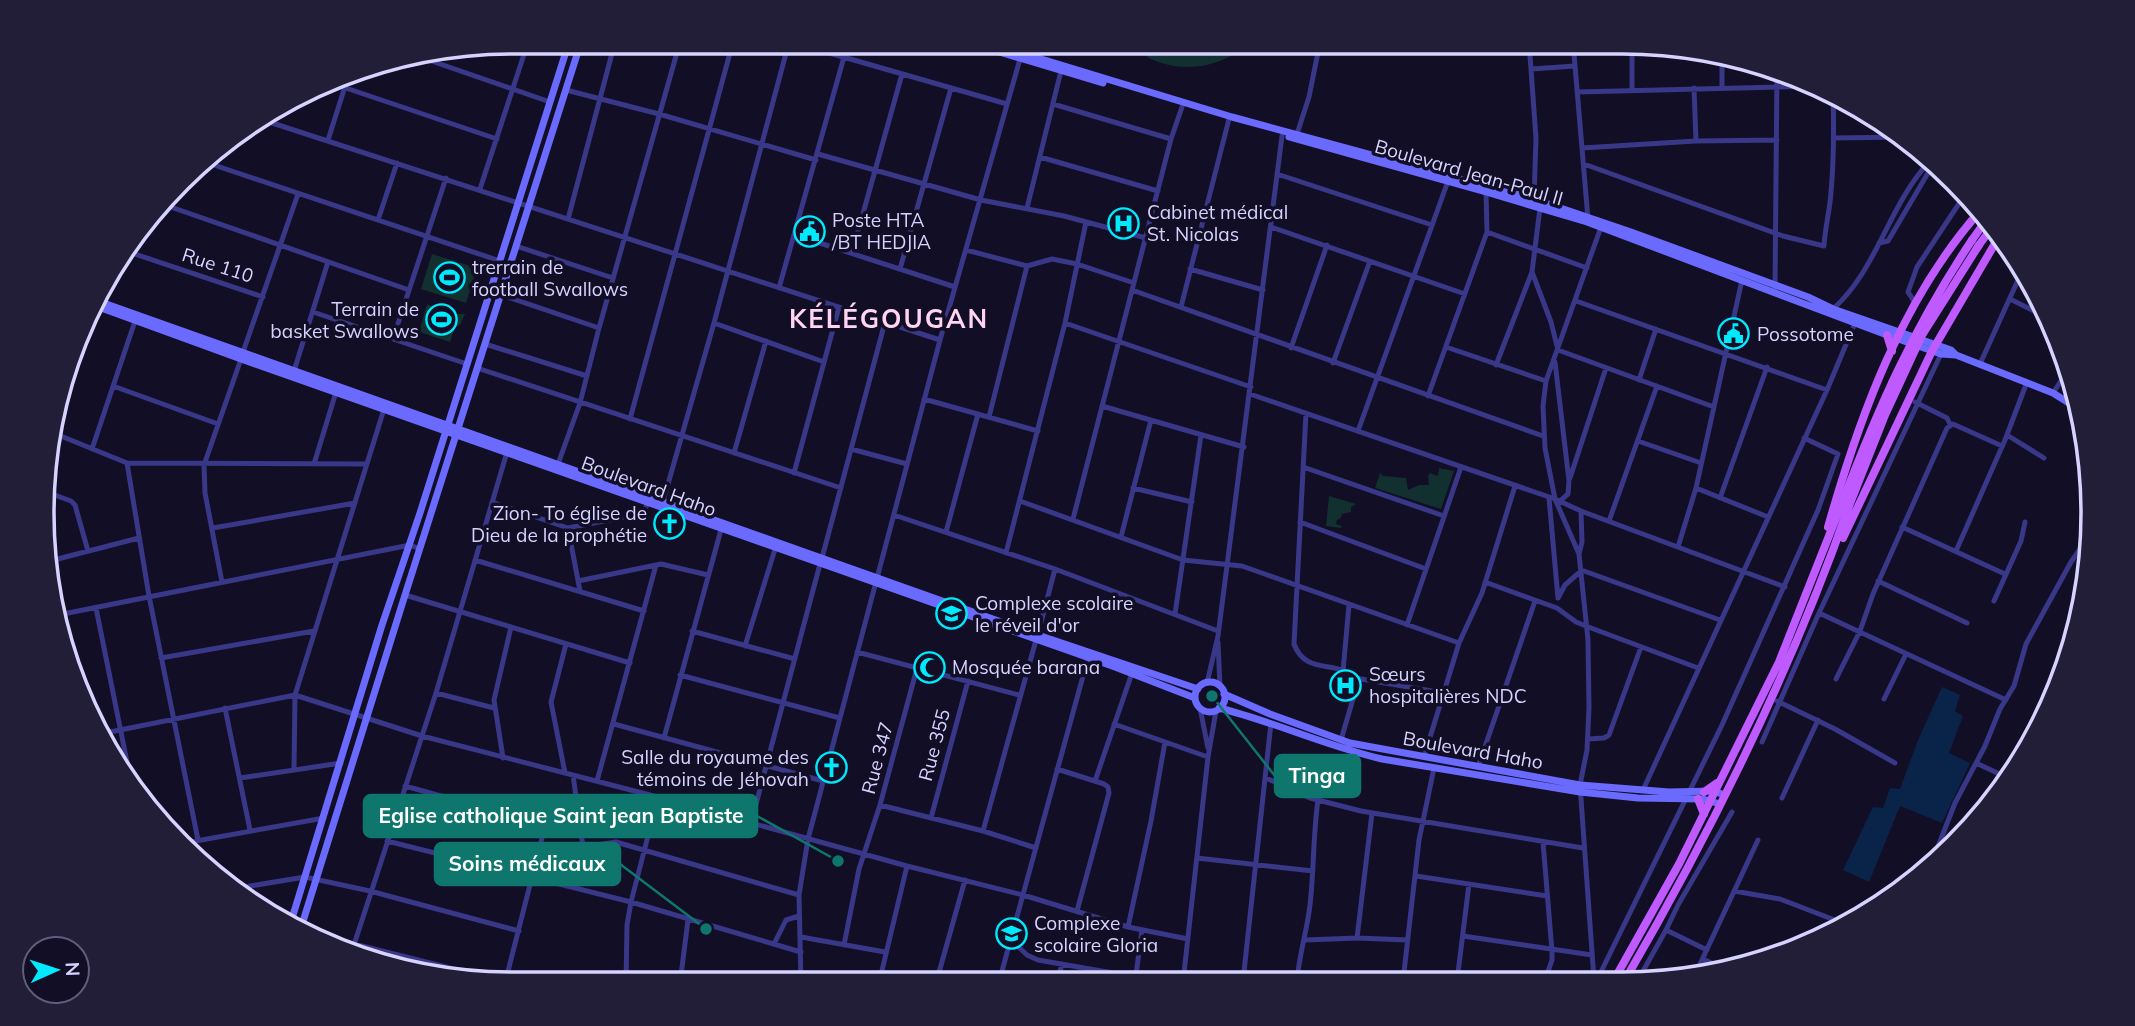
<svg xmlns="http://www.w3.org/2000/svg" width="2135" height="1026" font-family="Mulish,sans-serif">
  <rect width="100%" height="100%" fill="#120e26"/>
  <path fill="#11302f" d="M1113 42H1251C1222 68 1182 75 1147 57L1148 55 1142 52 1114 54Z
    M432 254 477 268 466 303 421 289Z
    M427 304 439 309H447L450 314H465L460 325 455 327 450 342 419 332Z
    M1439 468 1454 471 1441 509 1375 488 1380 473 1383 476 1406 478 1408 490 1419 485H1429L1428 476 1430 473 1438 476Z
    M1329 496 1356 504 1351 507V512L1342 514 1341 518 1337 520 1336 524 1342 526 1341 528 1326 526Z"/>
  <path fill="#0a2349" d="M1942 687 1960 695 1955 711 1963 716 1949 753 1970 763 1942 823 1900 806 1869 882 1843 870 1873 807 1883 808 1890 788 1900 789 1918 740Z"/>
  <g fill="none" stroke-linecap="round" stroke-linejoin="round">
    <path stroke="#393787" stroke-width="5" d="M791 42 1007 104
      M1529 42 1536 138 1534 199
      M1573 42 1588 219
      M1632 43V90
      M1722 53V88
      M420 57 550 102
      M1531 69 1575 66
      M331 83 497 139
      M1694 88 1696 141
      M566 90 659 114 816 160
      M1577 92 1818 86
      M1053 104 1171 139
      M263 120 940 340
      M1296 137 1309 97 1320 42
      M1834 138 1902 137
      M328 140 349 74
      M1582 148 1696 141 1777 140
      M818 154 981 200 1064 216 1146 238
      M1040 157 1158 191
      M205 162 500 261
      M1584 164 1783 236 1824 246C1825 227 1830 210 1831 192 1834 159 1834 127 1833 94
      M1277 174 1432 225
      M480 189 528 42
      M165 205 409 290
      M1027 208 1061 71
      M568 219 615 42
      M378 220 397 163
      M1271 227 1465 294
      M1487 232 1587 268
      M795 235 955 287
      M1879 243 1888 241 1928 173 1936 164
      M516 246 613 278
      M123 250 263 297
      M966 250 1027 266 1052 259 1077 264 1134 283
      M852 253 902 74
      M900 269 951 88
      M1190 269 1263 290
      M1532 272 1551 322 1558 350 1714 407
      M779 288 844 57
      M1775 288 1777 70
      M1132 290 1543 436
      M502 295 599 328
      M2010 299 2050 319
      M1576 301 1827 390
      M1916 304 1908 292 1917 267 1966 193
      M1181 307 1229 119
      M1833 309C1878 269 1889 203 1931 160
      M313 312 467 364
      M714 323 824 362
      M1065 323 1251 387
      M393 339 446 178
      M485 344 587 376
      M1446 347 1546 381
      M1291 348 1327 245
      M243 352 298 194
      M1555 362 1569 481 1568 494 1560 501
      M1333 363 1370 261
      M1980 364 2023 269
      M1496 365 1532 272 1540 208
      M477 368 841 488
      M294 371 328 262
      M1639 380 1656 329
      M113 386 218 424
      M2053 393 2068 370
      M1250 394 1555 499 1581 511 1785 587
      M1428 396 1487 232 1486 192
      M924 399 1038 431
      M1915 402 1947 418 1950 424
      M1102 406 1244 447
      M1306 413 1294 644C1306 676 1336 659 1355 678V692L1341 740
      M989 417 1027 266
      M630 419 733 42
      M1358 431 1448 181
      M51 432 127 463 367 464
      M2007 435 2044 458
      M1638 441 1701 463
      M92 449 135 321
      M851 449 907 464
      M50 452 58 435
      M734 453 766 341
      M127 463 149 596 198 840
      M314 464 336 392
      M558 464 580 403 599 328 680 42
      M1303 467 1444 516
      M794 473 839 307
      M1570 478 1606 368
      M1133 488 1192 502
      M1696 488 1768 517
      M49 493 71 501 75 505 88 551
      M1549 498 1558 598
      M1720 498 1767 367
      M1020 501 1183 560 1242 566 1259 572 1459 643
      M492 502 568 528 640 514 644 512 648 502
      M662 505 714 323 789 42
      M894 515 1055 569 1218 631
      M1073 519 1171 139 1182 107
      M1609 521 1657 386
      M1300 522 1426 569
      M1902 527 2005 574
      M213 528 355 503
      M568 528 580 591
      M946 532 978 414
      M1121 537 1151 420
      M1678 547 1696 488 1742 280
      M1956 551 2005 440 2027 382
      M1006 553 1065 323 1086 222
      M1579 554 1582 542 1581 511
      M822 558 885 322
      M475 560 644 611
      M46 562 139 538
      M578 581 661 564 708 575
      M1878 581 1967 623
      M222 582 205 493 204 465 241 359
      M1485 582 1557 608 1576 622 1591 628 1698 668
      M405 595 630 663
      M1558 598 1565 585 1581 571H1584L1720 620
      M1994 601 2021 541 2025 522
      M96 608 130 777
      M1819 613 1941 354
      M1175 614 1201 435
      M58 615 410 545 420 549
      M1407 625 1461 467
      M692 631 795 659
      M1038 634 1055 569
      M1218 642 1220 687
      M745 646 776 546
      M857 652 1019 695
      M161 658 314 631
      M1343 671 1349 605
      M680 675 840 718
      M1355 678 1444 693
      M1836 679 1860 631 1873 594 1947 428 1953 424 2002 446
      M1207 683 1218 636 1282 136
      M436 693 494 708
      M1884 699 1906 654
      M1777 701 1835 729 1895 763
      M225 708 250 830
      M1200 708 1208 748
      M614 724 823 781
      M1114 724 1208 757
      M100 734 295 695 422 736 650 795 907 866 1023 895 1128 927 1188 939
      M664 738 722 526
      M1588 739 1604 738 1609 735 1641 647
      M1762 742 1819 613 2006 700
      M1424 757 1459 643 1482 593 1515 486
      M503 758 494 700 511 627
      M1976 763 2008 778
      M1478 767 1535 601
      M294 769 295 695 384 409
      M1057 769 1104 784 1108 787 1109 793 1077 911
      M565 773 551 702 566 644
      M573 775 583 847 573 887
      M240 778 341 763
      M1266 778 1310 798 1361 811 1583 848
      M597 781 656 565
      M1095 781 1132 673
      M405 786 582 835
      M1643 790 1827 390 1855 323
      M1782 798 1818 720
      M880 805 983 831 1036 848
      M931 818 968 681
      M751 823 820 564
      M983 831 1036 640
      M387 841 631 902 801 952
      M1543 842 1552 951V960L1545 980
      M179 844 324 818
      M583 847 616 842 799 895
      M1197 858 1313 871
      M1932 862 1955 803 1985 746 2000 709 2014 686 2026 644 2071 562 2091 533
      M1416 876 1547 896
      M232 889 305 877 370 891 519 931
      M1734 891 1780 899 1845 924
      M1678 905 1732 812
      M1678 905 1666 930 1707 950
      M1128 927 1151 821 1165 742
      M1463 936 1592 955
      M801 937 885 952
      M1357 938 1372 813
      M1011 940 1027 955 1038 960 1136 977
      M1305 940 1357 938 1408 940
      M354 944 506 982
      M774 944 786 920 799 916
      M844 945 859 869 880 805 917 668
      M351 954 436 693 507 452
      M1703 959 1724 969
      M1694 977 1758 840
      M1594 980 1580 785 1587 750 1589 708 1588 640 1579 554 1555 499 1545 448 1543 406 1546 381 1601 227
      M1597 980 1722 725 1818 510 1838 454 1804 438
      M1638 980 1666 930
      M626 981 643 984
      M1243 981 1271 723
      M1297 981C1299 955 1307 931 1310 905 1314 870 1313 835 1318 800
      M1403 981 1419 840 1434 768
      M1457 981 1469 884
      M999 982 1088 658
      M1057 982 1062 964
      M1135 982 1142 930
      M1183 982 1208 757 1216 711
      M505 983 545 826
      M680 983 688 920
      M801 983 799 895 808 839 940 340 1020 59
      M879 983 907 866
      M936 983 965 880
      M626 984 627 925 631 902 658 797"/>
    <path stroke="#6b6aff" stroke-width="7" d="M966 42 1103 83
      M985 42 1232 117 1534 199 1631 232 1808 297 1833 309 1951 350 1956 355 2053 393 2080 410
      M1289 137 1486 192 1587 222 1887 335 1941 354 1956 355
      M95 300 1032 633 1198 689
      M93 305 241 359 1115 667 1195 698
      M1195 697a15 15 0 1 1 30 0a15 15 0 1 1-30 0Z
      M1224 694 1270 714 1350 743 1580 785 1669 792 1714 791 1724 795
      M1219 708C1275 722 1326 746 1382 759L1580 792 1638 798 1703 799 1720 804
      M290 925 382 625 420 513 569 42
      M300 931 405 595 581 42"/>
    <path stroke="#be5aff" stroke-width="8" d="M1972 240 1987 219
      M1979 245 1993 226
      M1887 335 1892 351
      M1828 527C1860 415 1902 299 1980 211
      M1843 538 1932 351 2000 235
      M1704 792 1717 783
      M1698 799 1704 814
      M1614 980 1679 864 1779 662 1842 503
      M1625 980C1713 829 1791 671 1849 506"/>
    <path stroke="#be5aff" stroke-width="8" d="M1842 503C1879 406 1914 327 1972 240
      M1849 506 1885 415 1922 335 1979 245"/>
  </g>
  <defs>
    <symbol id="hospital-ring" viewBox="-11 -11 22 22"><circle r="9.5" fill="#120e26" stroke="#00eafe" stroke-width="1.5"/><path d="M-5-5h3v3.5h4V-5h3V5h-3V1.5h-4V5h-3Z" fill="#00eafe"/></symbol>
    <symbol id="civic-ring" viewBox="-11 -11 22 22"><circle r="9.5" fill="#120e26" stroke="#00eafe" stroke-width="1.5"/><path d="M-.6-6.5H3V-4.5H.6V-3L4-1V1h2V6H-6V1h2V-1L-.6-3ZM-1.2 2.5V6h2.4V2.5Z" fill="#00eafe"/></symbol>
    <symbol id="stadium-ring" viewBox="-11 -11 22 22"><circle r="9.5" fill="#120e26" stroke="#00eafe" stroke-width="1.5"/><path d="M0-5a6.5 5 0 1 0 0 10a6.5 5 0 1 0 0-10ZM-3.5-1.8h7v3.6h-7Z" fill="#00eafe"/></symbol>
    <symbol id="church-ring" viewBox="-11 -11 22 22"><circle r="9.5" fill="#120e26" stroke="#00eafe" stroke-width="1.5"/><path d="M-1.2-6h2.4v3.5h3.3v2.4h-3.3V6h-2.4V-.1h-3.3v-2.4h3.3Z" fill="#00eafe"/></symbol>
    <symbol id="school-ring" viewBox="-11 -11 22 22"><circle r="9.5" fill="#120e26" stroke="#00eafe" stroke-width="1.5"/><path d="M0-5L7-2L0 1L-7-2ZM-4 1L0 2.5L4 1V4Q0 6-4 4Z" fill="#00eafe"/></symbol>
    <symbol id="mosque-ring" viewBox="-11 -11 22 22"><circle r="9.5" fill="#120e26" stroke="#00eafe" stroke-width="1.5"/><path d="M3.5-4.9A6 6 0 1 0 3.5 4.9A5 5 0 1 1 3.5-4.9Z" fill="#00eafe"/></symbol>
  </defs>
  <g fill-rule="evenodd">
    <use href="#hospital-ring" x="1106" y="206" width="35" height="35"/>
    <use href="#civic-ring" x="792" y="214" width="35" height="35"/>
    <use href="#stadium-ring" x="432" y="260" width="35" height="35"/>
    <use href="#stadium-ring" x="424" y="302" width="35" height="35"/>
    <use href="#civic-ring" x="1716" y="316" width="35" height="35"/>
    <use href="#church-ring" x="652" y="506" width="35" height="35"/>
    <use href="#school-ring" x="934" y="596" width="35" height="35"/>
    <use href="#mosque-ring" x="912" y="650" width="35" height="35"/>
    <use href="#hospital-ring" x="1328" y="668" width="35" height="35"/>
    <use href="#church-ring" x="814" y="750" width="35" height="35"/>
    <use href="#school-ring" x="994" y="916" width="35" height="35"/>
  </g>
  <g text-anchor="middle" stroke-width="7" stroke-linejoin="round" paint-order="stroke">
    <g font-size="19" fill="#d7d3ff" stroke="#120e26">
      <text transform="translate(1469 172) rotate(16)" y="7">Boulevard Jean-Paul II</text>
      <text transform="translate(218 265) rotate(18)" y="7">Rue 110</text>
      <text transform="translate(649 486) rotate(20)" y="7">Boulevard Haho</text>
      <text transform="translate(934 745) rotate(-75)" y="7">Rue 355</text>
      <text transform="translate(1473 750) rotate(10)" y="7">Boulevard Haho</text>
      <text transform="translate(877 758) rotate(-75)" y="7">Rue 347</text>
    </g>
    <g font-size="19" fill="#d7d3ff" stroke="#120e26" text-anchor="start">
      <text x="1147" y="219">Cabinet médical<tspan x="1147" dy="22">St. Nicolas</tspan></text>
      <text x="832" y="227">Poste HTA<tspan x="832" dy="22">/BT HEDJIA</tspan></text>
      <text x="472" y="274">trerrain de<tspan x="472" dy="22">football Swallows</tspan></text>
      <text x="419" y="316" text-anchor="end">Terrain de<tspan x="419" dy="22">basket Swallows</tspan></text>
      <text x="1757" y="341">Possotome</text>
      <text x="647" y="520" text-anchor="end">Zion- To église de<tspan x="647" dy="22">Dieu de la prophétie</tspan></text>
      <text x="975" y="610">Complexe scolaire<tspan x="975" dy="22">le réveil d'or</tspan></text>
      <text x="952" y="674">Mosquée barana</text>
      <text x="1369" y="681">Sœurs<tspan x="1369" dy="22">hospitalières NDC</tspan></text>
      <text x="809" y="764" text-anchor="end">Salle du royaume des<tspan x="809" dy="22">témoins de Jéhovah</tspan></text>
      <text x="1034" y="930">Complexe<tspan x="1034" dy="22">scolaire Gloria</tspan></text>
    </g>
    <g font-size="26" font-weight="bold" letter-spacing="2" fill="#ffd5f1" stroke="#120e26">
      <text x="889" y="328">KÉLÉGOUGAN</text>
    </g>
  </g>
  <path d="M0 0H2135V1026H0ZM513 54H1622A459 459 0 0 1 2081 513V513A459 459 0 0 1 1622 972H513A459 459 0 0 1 54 513V513A459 459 0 0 1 513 54Z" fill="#221e37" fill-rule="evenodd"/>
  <path fill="none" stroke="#d7d3ff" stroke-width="3.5" d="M513 54H1622A459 459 0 0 1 2081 513V513A459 459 0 0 1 1622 972H513A459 459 0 0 1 54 513V513A459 459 0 0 1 513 54Z"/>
  <path fill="none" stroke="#0f766e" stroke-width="2.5" d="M1212 696L1275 776M838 861L757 816M706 929L620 864"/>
  <g fill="#0f766e" stroke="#120e26" stroke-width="2.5">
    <circle cx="1212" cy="696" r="7"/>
    <circle cx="838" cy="861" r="7"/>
    <circle cx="706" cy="929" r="7"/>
  </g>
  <g fill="#0f766e" stroke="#0f766e" stroke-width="2.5">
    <rect x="1275" y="755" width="85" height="42" rx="7"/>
    <rect x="364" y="795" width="393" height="42" rx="7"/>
    <rect x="435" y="843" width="185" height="42" rx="7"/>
  </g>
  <g font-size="21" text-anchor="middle" font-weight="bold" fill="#fff">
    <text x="1317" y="783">Tinga</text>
    <text x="561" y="823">Eglise catholique Saint jean Baptiste</text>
    <text x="527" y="871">Soins médicaux</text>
  </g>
  <g transform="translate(56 970) rotate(87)"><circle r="33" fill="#120e26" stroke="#615d7d" stroke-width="2"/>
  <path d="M0-5L12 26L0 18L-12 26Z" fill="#00eafe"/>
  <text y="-10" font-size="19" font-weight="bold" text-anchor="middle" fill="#d7d3ff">N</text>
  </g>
</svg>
